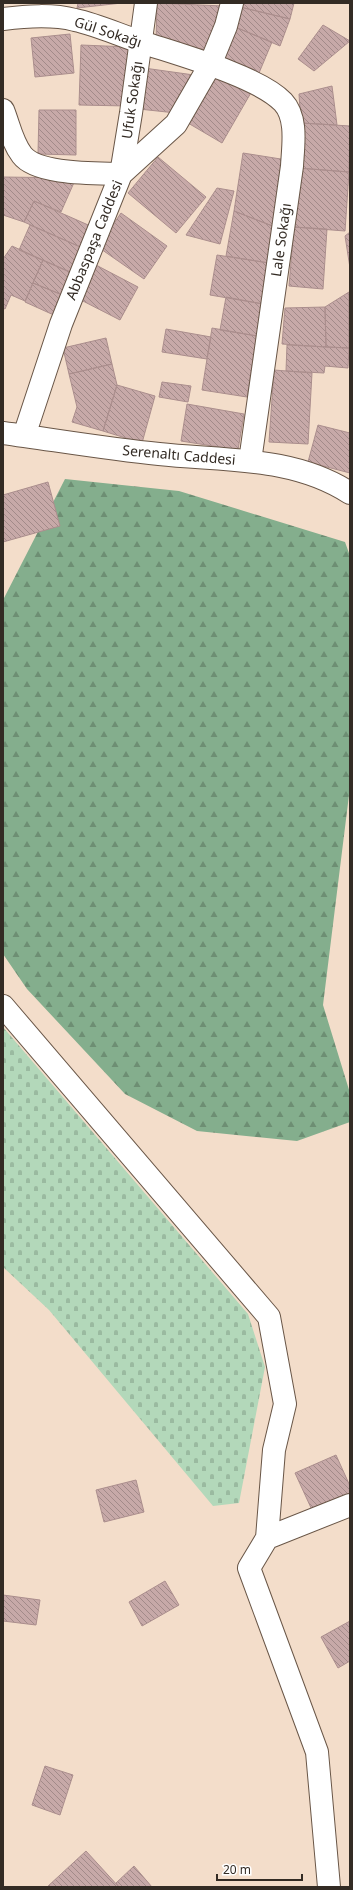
<svg xmlns="http://www.w3.org/2000/svg" width="353" height="1890" font-family="'Noto Sans',sans-serif">
  <defs>
    <pattern id="forest-firs" width="22" height="20" patternUnits="userSpaceOnUse"><rect width="22" height="20" fill="#84ae8d"/><path d="M5 1l3.5 6h-7zM16 11l3.5 6h-7z" fill="#6d8e73"/></pattern>
    <pattern id="cemetery-stones" width="16" height="16" patternUnits="userSpaceOnUse"><rect width="16" height="16" fill="#b3d8ba"/><path d="M2 7V4a2 2 0 0 1 4 0v3zM10 15v-3a2 2 0 0 1 4 0v3z" fill="#9abaa0"/></pattern>
    <pattern id="building-back-hatch" width="6" height="6" patternUnits="userSpaceOnUse"><rect width="6" height="6" fill="#c7a9a8"/><path d="M-1 5l2 2M0 0l6 6M5-1l2 2" fill="none" stroke="#a28a89"/></pattern>
  </defs>
  <rect width="100%" height="100%" fill="#f3ddca"/>
  <path fill="url(#forest-firs)" d="M65 479 179 491 345 542 350 556V787L323 1005 350 1093V1122L297 1141 197 1131 125 1094 27 989 3 954V600Z"/>
  <path fill="url(#cemetery-stones)" d="M3 1027 248 1314 265 1367 239 1503 213 1506 49 1310 3 1267Z"/>
  <path fill="url(#building-back-hatch)" stroke="#ab8e8d" d="M78 3H122L77 8Z
    M157 3 223 6 208 50 156 42Z
    M241 3H294L290 19 240 7Z
    M240 7 290 19 280 46 235 27Z
    M323 25 350 41 314 71 298 59Z
    M235 27 272 42 259 73 222 58Z
    M70 34 74 73 35 77 31 38Z
    M81 45 129 47 127 106 79 105Z
    M144 68 194 75 176 113 139 109Z
    M211 76 252 91 222 143 188 123Z
    M332 86 337 125 301 123 299 94Z
    M39 110H76V155L38 154Z
    M301 123 350 126 349 172 298 168Z
    M243 153 287 160 275 227 234 211Z
    M158 157 206 197 176 233 128 193Z
    M298 168 349 172 345 231 294 227Z
    M3 177 76 178 61 212 34 201 24 222 3 215Z
    M217 188 234 191 220 244 186 235Z
    M34 201 95 228 85 249 24 222Z
    M234 211 275 227 269 263 226 256Z
    M121 213 167 246 144 279 98 247Z
    M30 225 85 249 74 274 19 250Z
    M294 227 327 229 323 289 289 286Z
    M350 232V268L345 236Z
    M12 246 43 260 25 301 11 295 5 309 3 308V259Z
    M217 255 269 263 263 304 210 295Z
    M43 260 75 274 65 296 33 283Z
    M96 265 138 287 120 320 79 299Z
    M33 283 65 296 56 316 25 302Z
    M349 292V348L326 347 325 307Z
    M226 297 263 304 257 336 220 330Z
    M325 307 326 347 282 344 285 308Z
    M212 328 257 336 247 397 202 390Z
    M166 329 211 337 207 359 162 352Z
    M106 338 112 364 69 374 63 348Z
    M287 345 349 348 348 368 325 366 324 373 286 371Z
    M112 364 117 385 103 431 72 422 77 407 69 374Z
    M274 370 312 373 308 444 269 442Z
    M162 382 191 386 188 402 159 397Z
    M117 385 155 396 142 443 103 431Z
    M187 404 244 414 238 450 181 441Z
    M318 425 350 433V473L308 462Z
    M48 482 60 526 3 542V495Z
    M336 1455 350 1486V1493L312 1510 295 1473Z
    M136 1480 144 1512 104 1522 96 1490Z
    M165 1581 179 1605 142 1626 129 1602Z
    M3 1595 40 1600 36 1625 3 1621Z
    M350 1621V1661L338 1668 321 1637Z
    M45 1766 73 1775 60 1815 32 1805Z
    M86 1851 119 1887H47Z
    M134 1866 152 1887H119L116 1883Z"/>
  <g fill="none" stroke-linecap="round" stroke-linejoin="round">
    <defs>
      <path id="street" d="M3 19C27 16 52 14 75 20 98 25 119 35 141 42 177 54 258 76 283 102 298 118 293 146 292 166L250 461
        M3 110C9 125 12 142 22 155 37 175 97 173 121 174L131 113 146 3
        M3 1006 269 1317 285 1404 274 1450 267 1538
        M329 1887 317 1752 249 1568 267 1538 350 1505"/>
      <path id="secondary" d="M3 433C55 440 107 449 159 454 224 461 293 456 350 493
        M24 436 61 324 121 174 176 124 210 65 226 26 232 3"/>
    </defs>
    <use href="#street" stroke="#695647" stroke-width="24"/>
    <use href="#secondary" stroke="#695647" stroke-width="24"/>
    <use href="#street" stroke="#fff" stroke-width="22"/>
    <use href="#secondary" stroke="#fff" stroke-width="22"/>
  </g>
  <g text-anchor="middle" stroke-width="3.5" stroke-linejoin="round" paint-order="stroke">
    <g font-size="14" fill="#332b24" stroke="#fff">
      <text transform="translate(108 32) rotate(18)" y="5">Gül Sokağı</text>
      <text transform="translate(132 100) rotate(-82)" y="5">Ufuk Sokağı</text>
      <text transform="translate(94 240) rotate(-68)" y="5">Abbaspaşa Caddesi</text>
      <text transform="translate(281 240) rotate(-82)" y="5">Lale Sokağı</text>
      <text transform="translate(179 455) rotate(5)" y="5">Serenaltı Caddesi</text>
    </g>
  </g>
  <rect width="353" height="1890" fill="none" stroke="#332b24" stroke-width="8"/>
  <path d="M217 1874v6h85v-6" fill="none" stroke="#332b24" stroke-width="2"/>
  <text x="223" y="1874" font-size="12" fill="#332b24" stroke="#ffffff" stroke-width="3" paint-order="stroke">20 m</text>
</svg>
